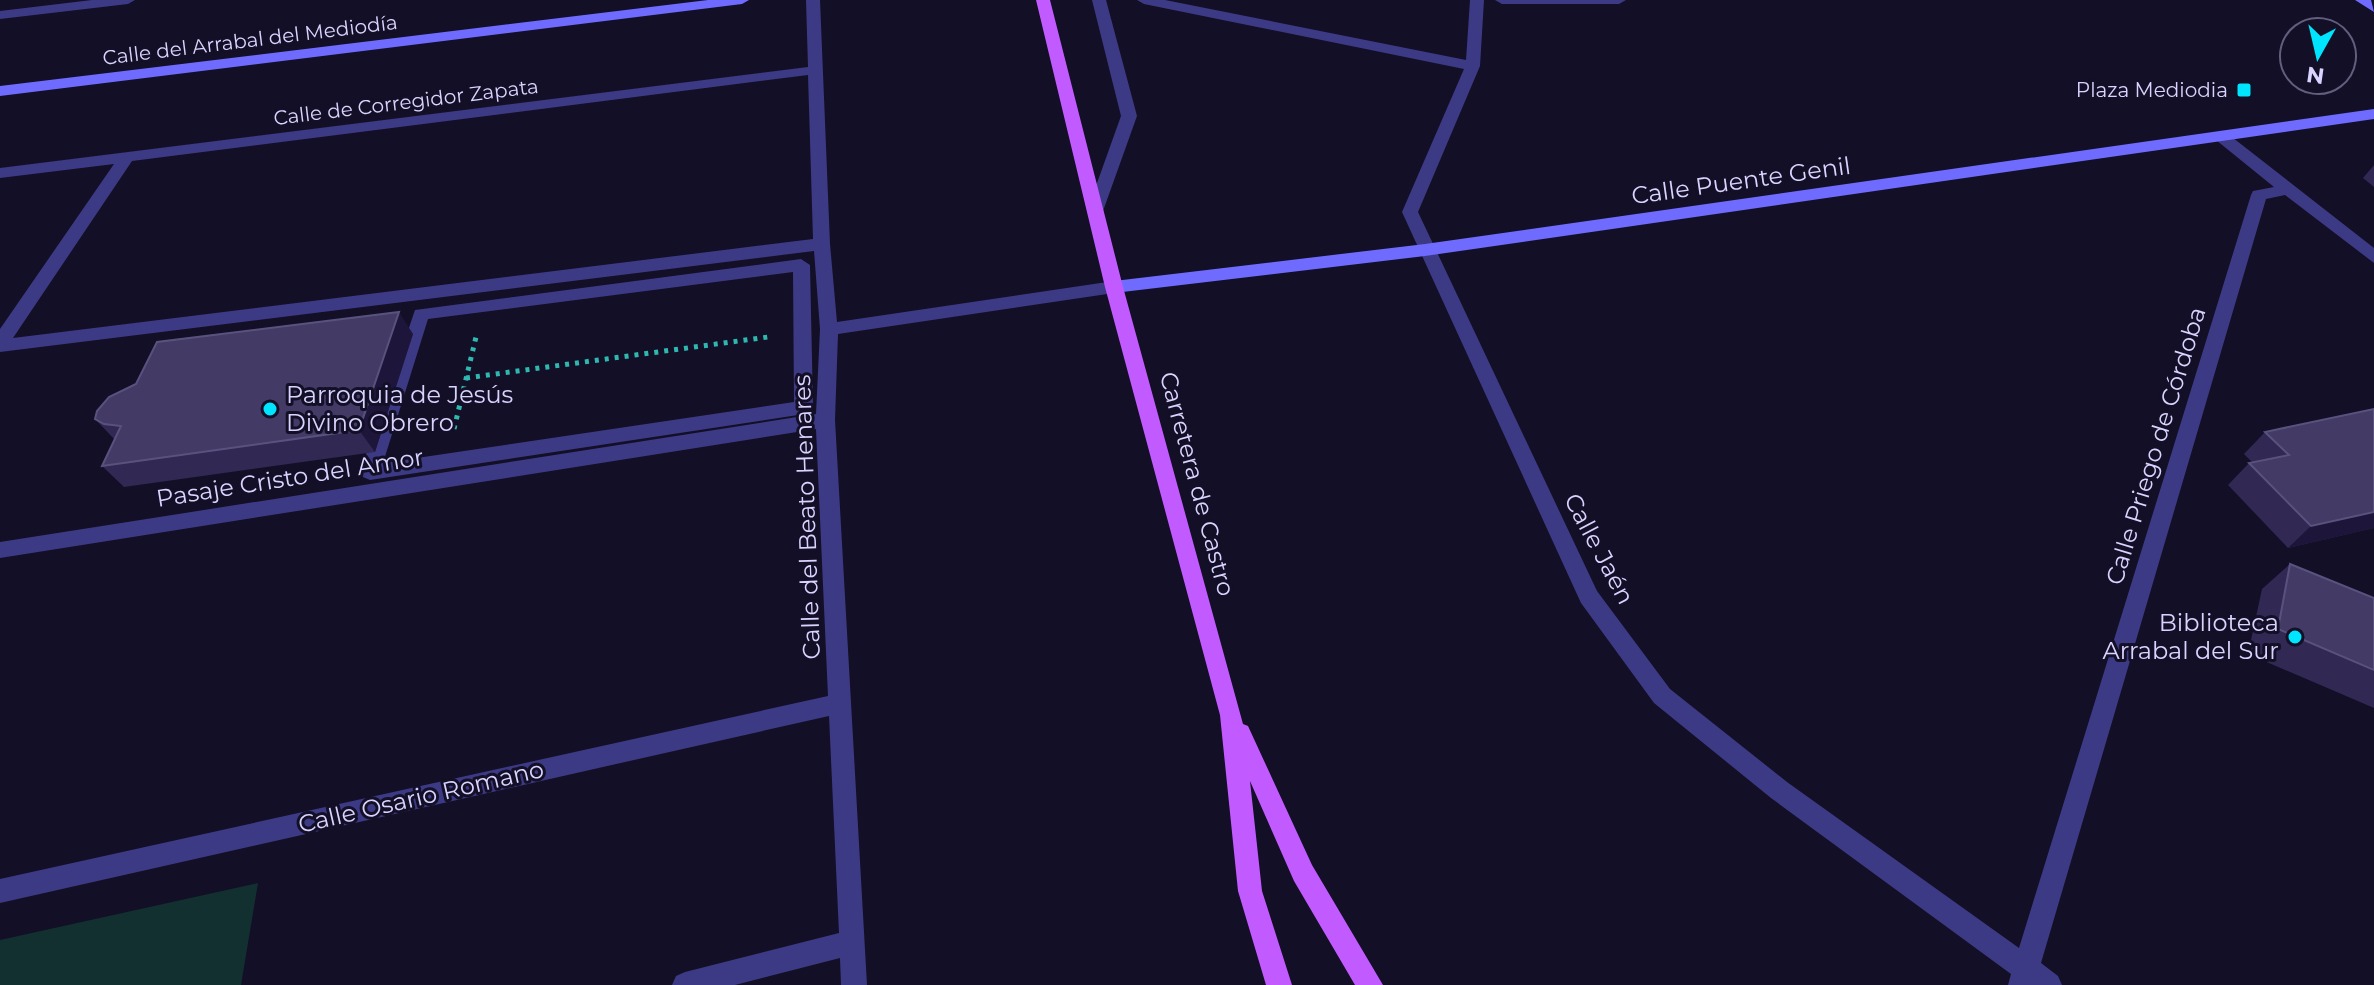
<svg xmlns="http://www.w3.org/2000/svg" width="2374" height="985" font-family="Montserrat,sans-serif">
  <rect width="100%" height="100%" fill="#130f26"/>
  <path fill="#12302f" d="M258 883 241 985H0V940Z"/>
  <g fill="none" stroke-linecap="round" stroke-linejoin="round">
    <path stroke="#2fb8b0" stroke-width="5" stroke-dasharray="4 6" stroke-linecap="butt" d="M466 378 768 337
      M454 429 476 337"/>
    <path fill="#3d3a85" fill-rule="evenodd" d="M92 0H135L128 4 0 19V11Z
      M806 0H820L830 244 837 322 1114 281 1123 287 1114 293 838 334 835 420 867 985H841L840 958 735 985H672L676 976 685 972 839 933 829 716 0 903V879L828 696 816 429 0 558V542L816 414 820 329 814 251 0 352V329L114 164 0 178V168L808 67ZM808 75 813 239 13 338 132 161Z
      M1092 0H1106L1137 116 1103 211 1095 216 1087 211 1121 116Z
      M1137 0H1165L1466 60 1470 0H1484L1480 66 1418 212 1597 591 1670 689 1787 782 2019 948 2251 195 2253 191 2274 187 2216 140V134H2228L2374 248V263L2285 195 2266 199 2041 963 2058 976 2062 985H2008L2011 974 1771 798 1654 703 1581 603 1402 212 1464 69 1144 4Z
      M1495 0H1626L1619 4H1502Z
      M801 259 810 265 813 408 811 413 370 480 363 477 360 472 415 310ZM793 272 794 402 383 463 428 319Z"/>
    <path fill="#6f6bff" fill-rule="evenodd" d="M708 0H749L742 4 0 96V86Z
      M2355 0H2371L2374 12Z
      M2374 109V119L1425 256 1114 293 1105 287 1114 281 1425 244Z"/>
    <path fill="#c25bff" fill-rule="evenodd" d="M1036 0H1050L1123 287 1243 724 1248 726 1312 865 1383 985H1355L1294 881 1250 781 1262 891 1292 985H1266L1238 891 1220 715 1105 287Z"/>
  </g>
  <path fill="#312854" d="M2374 165V187L2363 178Z
    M413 334 375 452 124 487 102 466 115 440 95 419Z
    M2374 409V528L2288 548 2228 485 2249 463H2253L2244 454 2265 432Z
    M2290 564 2374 598V708L2248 654 2262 589Z"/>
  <path fill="#1d163a" d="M399 312 413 334 375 452 359 430Z
    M2374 512V528L2288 548 2311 526Z"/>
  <path fill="#433a66" stroke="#5a527e" stroke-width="2" d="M399 312 359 430 102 466 121 426 104 424 95 419 97 411 109 397 136 384 157 342Z
    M2374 409V512L2311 526 2249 463 2289 455 2265 432Z
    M2290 564 2374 598V670L2278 629Z"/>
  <g fill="#00e5ff" stroke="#130f26" stroke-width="3">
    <rect x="2236" y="82" width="16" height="16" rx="4"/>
    <circle cx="270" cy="409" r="8"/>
    <circle cx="2295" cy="637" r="8"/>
  </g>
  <g text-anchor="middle" stroke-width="6" stroke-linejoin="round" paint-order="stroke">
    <g font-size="20" fill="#d9d4ff" stroke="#130f26">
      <text transform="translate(250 40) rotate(-7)" y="7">Calle del Arrabal del Mediodía</text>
      <text transform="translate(406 102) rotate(-7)" y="7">Calle de Corregidor Zapata</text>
    </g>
    <g font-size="20" fill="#d9d4ff" stroke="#130f26" text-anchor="end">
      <text x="2228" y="97">Plaza Mediodia</text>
    </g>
    <g font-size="24" fill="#d9d4ff" stroke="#130f26">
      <text transform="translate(1741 181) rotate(-8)" y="8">Calle Puente Genil</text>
      <text transform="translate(2156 446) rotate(-73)" y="8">Calle Priego de Córdoba</text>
      <text transform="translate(290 478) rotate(-9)" y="8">Pasaje Cristo del Amor</text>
      <text transform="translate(1197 484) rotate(75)" y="8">Carretera de Castro</text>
      <text transform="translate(807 517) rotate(-92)" y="8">Calle del Beato Henares</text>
      <text transform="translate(1599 549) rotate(62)" y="8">Calle Jaén</text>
      <text transform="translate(421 797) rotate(-13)" y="8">Calle Osario Romano</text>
    </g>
    <g font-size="24" fill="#d9d4ff" stroke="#130f26" text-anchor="start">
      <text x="286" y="403">Parroquia de Jesús<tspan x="286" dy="28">Divino Obrero</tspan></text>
      <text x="2279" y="631" text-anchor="end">Biblioteca<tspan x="2279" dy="28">Arrabal del Sur</tspan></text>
    </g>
  </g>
  <g transform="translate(2318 56) rotate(188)"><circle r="38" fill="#130f26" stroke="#625e7d" stroke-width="2"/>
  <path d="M0-6L14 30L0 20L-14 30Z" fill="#00e5ff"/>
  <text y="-12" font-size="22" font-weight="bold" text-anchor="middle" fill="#d9d4ff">N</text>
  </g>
</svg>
